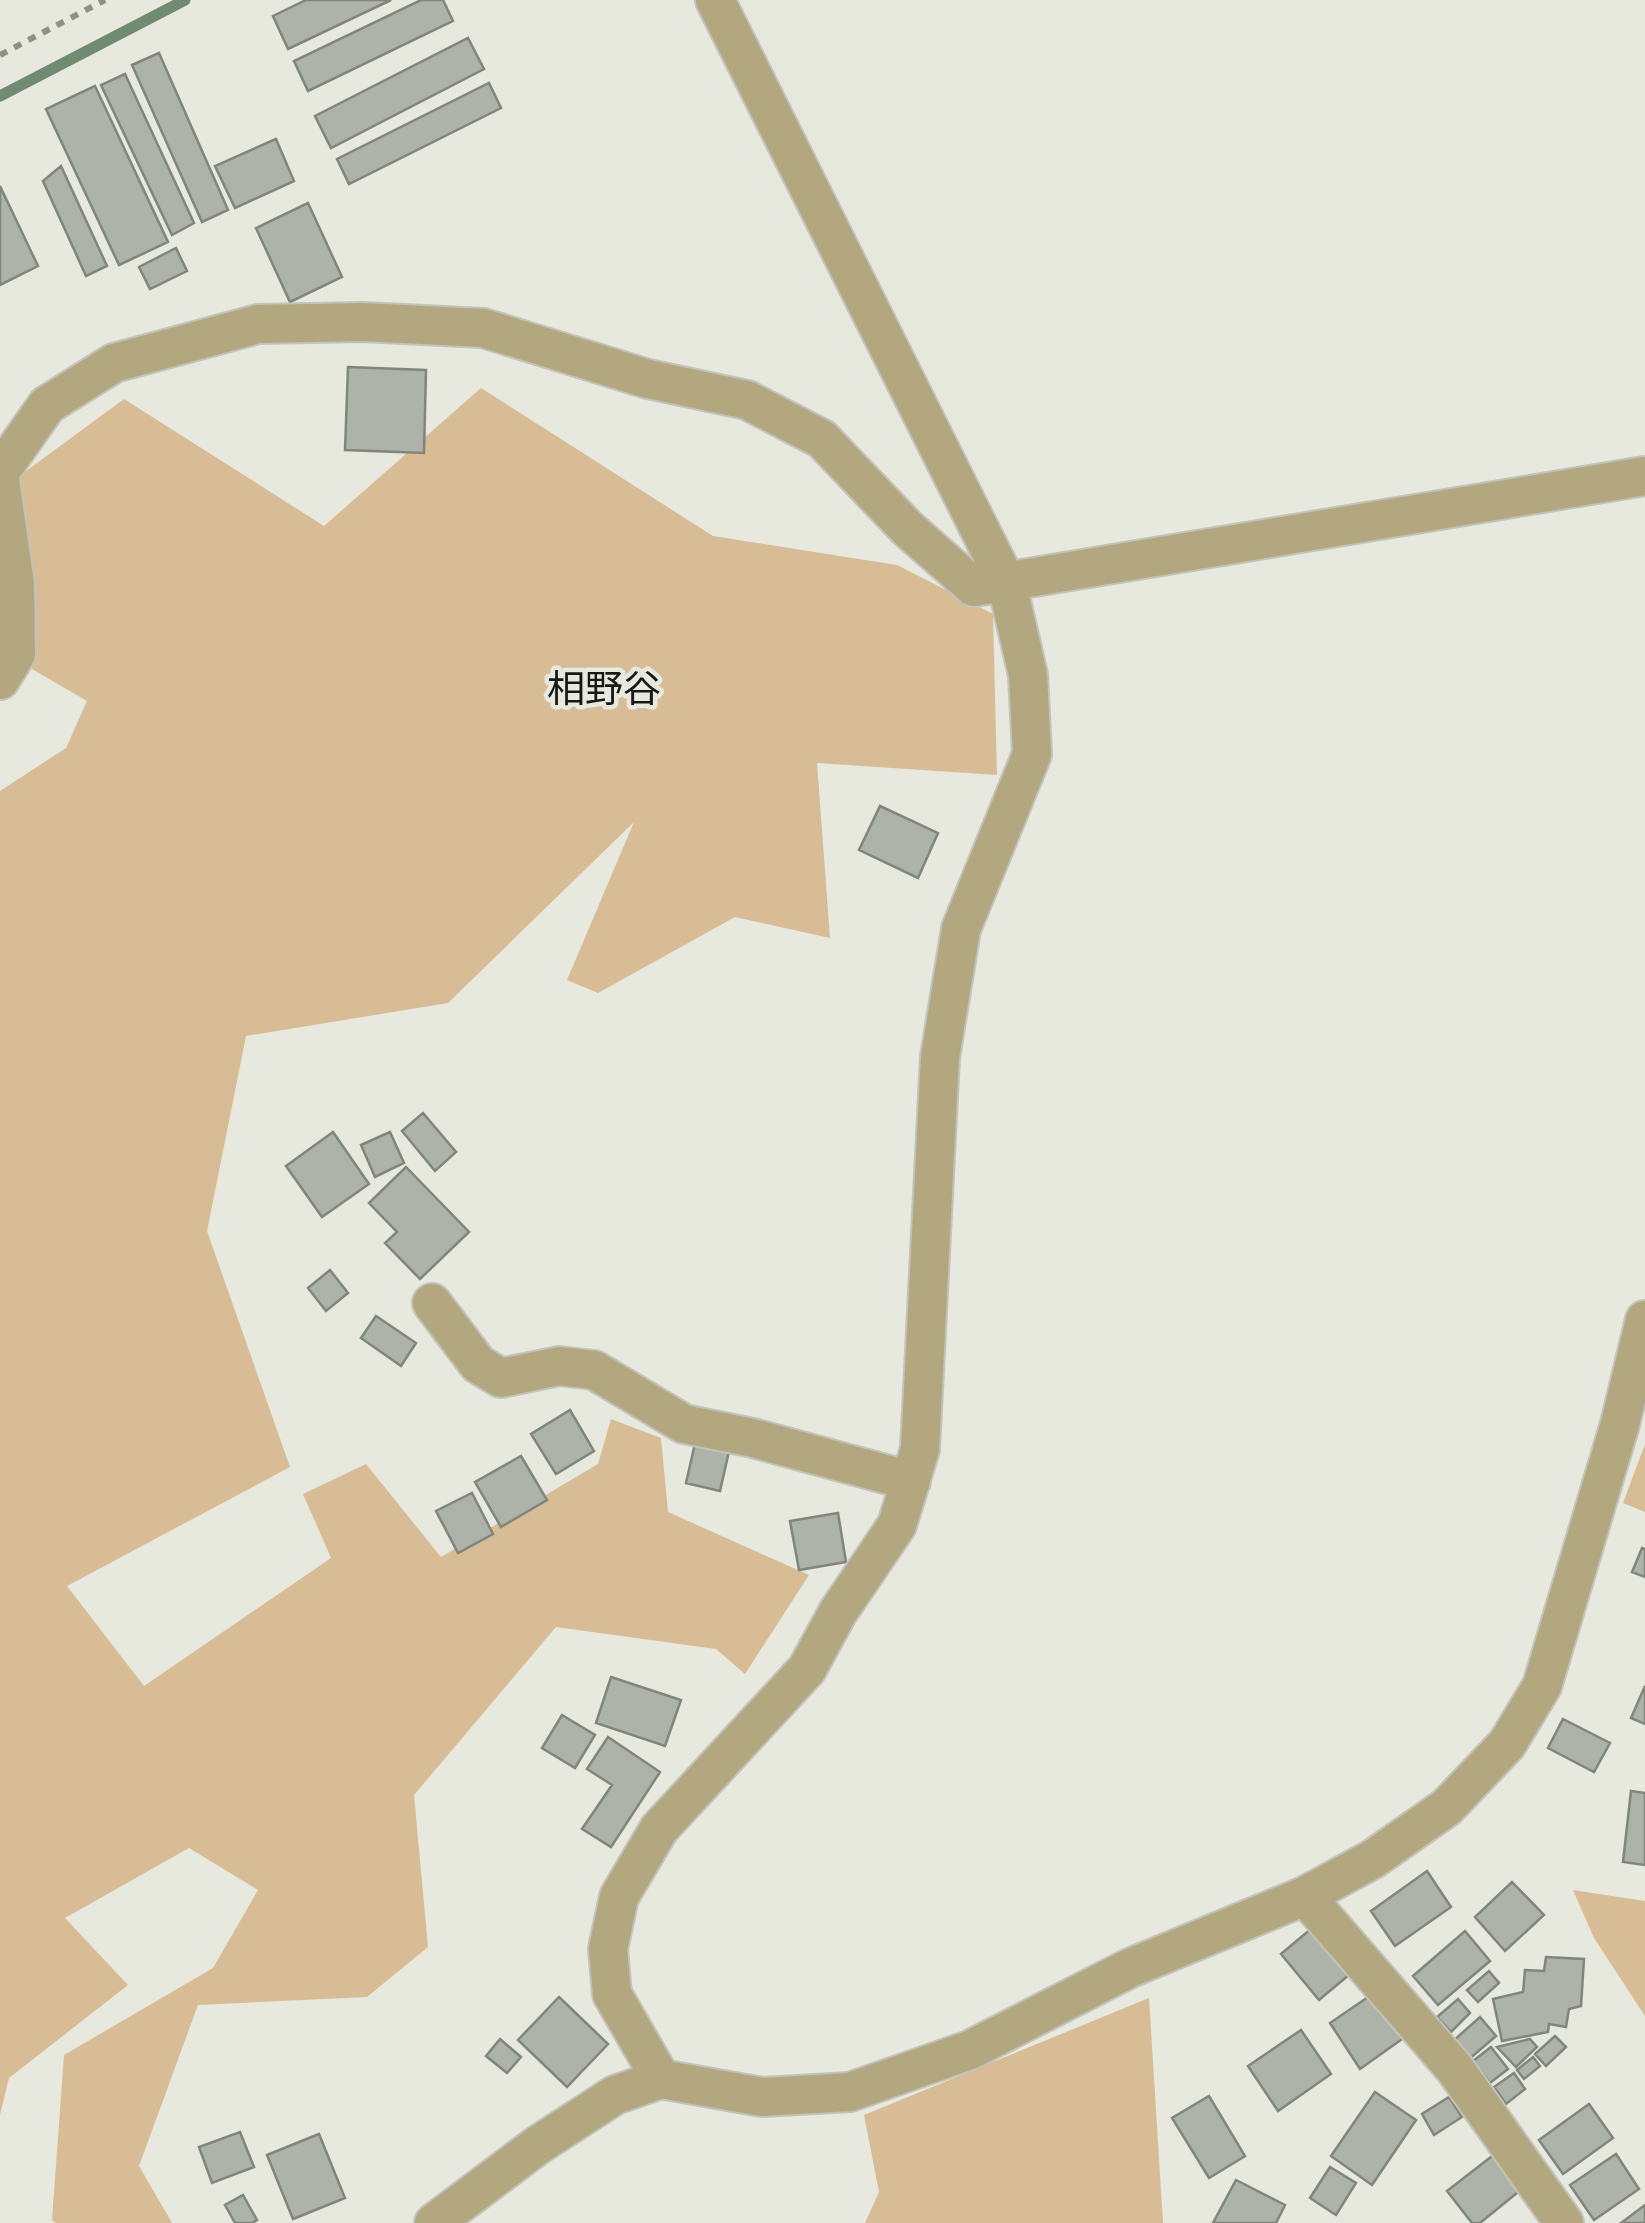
<svg xmlns="http://www.w3.org/2000/svg" width="1645" height="2223" font-family="Karla,'Noto Sans JP',sans-serif">
  <rect width="100%" height="100%" fill="#e7e8de"/>
  <path fill="#d8bc96" d="M481 388 713 536 897 565 993 614 997 775 817 763 830 938 735 917 598 993 567 980 634 822 448 1003 246 1036 207 1231 290 1467 67 1586 144 1686 331 1558 303 1494 366 1464 441 1557 598 1464 611 1419 661 1438 668 1512 809 1575 745 1674 716 1649 556 1627 414 1795 428 1947 367 1997 198 2005 139 2166 172 2223H56L52 2220 64 2055 213 1968 258 1890 189 1848 65 1918 128 1985 9 2078 0 2115V791L66 748 87 701 25 665 18 477 124 399 324 526Z
    M1645 1444V1512L1623 1503Z
    M1573 1890 1645 1901V2016L1594 1938Z
    M1149 1998 1163 2223H865L879 2192 864 2115Z"/>
  <g fill="none" stroke-linecap="round" stroke-linejoin="round">
    <path stroke="#708b71" stroke-width="11" d="M0 96 185 0"/>
  </g>
  <path fill="#aeb3aa" stroke="#81867d" stroke-width="2.5" d="M306 0H391L288 49 273 16Z
    M421 0H443L453 21 308 91 294 61Z
    M468 38 484 69 331 148 315 116Z
    M159 53 228 210 202 222 132 65Z
    M125 74 194 223 172 235 101 85Z
    M489 83 501 108 349 184 337 159Z
    M95 86 168 242 119 265 46 109Z
    M276 139 294 181 235 208 215 166Z
    M61 166 107 266 86 276 43 181Z
    M0 186 38 266 0 285Z
    M308 203 342 277 290 302 256 228Z
    M176 248 187 271 150 289 139 267Z
    M348 367 426 370 424 453 345 450Z
    M880 806 938 833 918 878 859 850Z
    M423 1113 456 1152 435 1171 402 1131Z
    M333 1132 369 1184 322 1217 286 1166Z
    M390 1132 404 1163 375 1177 361 1145Z
    M406 1167 469 1232 420 1279 385 1243 397 1232 369 1203Z
    M330 1270 348 1293 326 1311 308 1288Z
    M376 1316 416 1343 401 1366 361 1338Z
    M570 1410 594 1451 556 1474 531 1434Z
    M696 1439 730 1447 720 1491 686 1483Z
    M521 1456 547 1500 501 1527 475 1482Z
    M472 1493 493 1534 458 1553 436 1511Z
    M838 1513 846 1562 799 1570 790 1521Z
    M1642 1548 1645 1549V1577L1632 1572Z
    M611 1677 681 1700 665 1746 596 1723Z
    M1645 1686V1724L1631 1718Z
    M562 1715 595 1735 575 1768 542 1748Z
    M1563 1719 1610 1743 1594 1772 1548 1748Z
    M608 1737 660 1772 611 1847 582 1829 612 1785 587 1769Z
    M1631 1791 1645 1793V1865L1623 1862Z
    M1427 1871 1451 1907 1395 1946 1371 1911Z
    M1512 1882 1544 1915 1505 1951 1475 1917Z
    M1312 1928 1350 1974 1319 2000 1281 1954Z
    M1465 1931 1490 1961 1438 2005 1413 1976Z
    M1546 1957 1584 1959 1581 2006 1569 2009 1566 2027 1549 2024 1548 2032 1502 2041 1493 1999 1523 1992 1525 1970 1544 1971Z
    M1489 1971 1499 1983 1478 2002 1467 1990Z
    M1374 1993 1405 2037 1360 2069 1330 2023Z
    M559 1997 608 2044 567 2087 518 2040Z
    M1458 1999 1470 2013 1451 2032 1437 2017Z
    M1480 2017 1496 2036 1468 2060 1452 2042Z
    M1301 2030 1331 2074 1278 2111 1248 2066Z
    M1555 2036 1566 2047 1546 2066 1535 2054Z
    M500 2039 521 2057 507 2073 486 2056Z
    M1530 2039 1537 2047 1516 2067 1497 2047Z
    M1491 2047 1508 2069 1490 2083 1473 2061Z
    M1533 2057 1540 2066 1524 2079 1517 2070Z
    M1514 2073 1525 2089 1506 2104 1494 2087Z
    M1375 2092 1416 2120 1372 2185 1331 2156Z
    M1209 2096 1245 2156 1209 2178 1172 2118Z
    M1449 2097 1462 2117 1434 2135 1422 2114Z
    M1589 2104 1613 2138 1563 2174 1539 2140Z
    M240 2132 254 2167 212 2183 199 2147Z
    M319 2134 345 2198 293 2219 267 2155Z
    M1496 2153 1523 2188 1480 2223H1472L1447 2191Z
    M1616 2154 1639 2189 1594 2220 1570 2185Z
    M1330 2167 1356 2183 1336 2215 1310 2198Z
    M1236 2180 1285 2205 1276 2223H1213Z
    M243 2195 257 2220 252 2223H235L225 2205Z
    M1645 2205V2223H1621Z"/>
  <g fill="none" stroke-linecap="round" stroke-linejoin="round">
    <defs>
      <path id="minor" d="M0 472 47 405 114 363 258 324 363 322 483 328 648 379 747 400 822 439 907 528 974 587 1645 476
        M0 480 15 584 16 654 0 680
        M432 1303 478 1364 501 1378 559 1366 594 1370 684 1424 753 1438 911 1481
        M1305 1896 1455 2069 1564 2223
        M661 2079 612 1994 608 1949 619 1897 659 1829 807 1669 838 1612 897 1525 920 1449 940 1057 961 929 1032 754 1028 675 1007 584 715 0
        M434 2223 538 2145 615 2095 661 2079 762 2097 850 2092 970 2050 1130 1968 1305 1896 1373 1859 1447 1807 1507 1744 1542 1686 1620 1424 1645 1320"/>
    </defs>
    <use href="#minor" stroke="#c2c3ba" stroke-width="42"/>
    <path stroke="#909089" stroke-width="6" stroke-dasharray="8 8" stroke-linecap="butt" d="M0 55 105 0"/>
    <use href="#minor" stroke="#b3a77f" stroke-width="38"/>
  </g>
  <g text-anchor="middle" stroke-width="9" stroke-linejoin="round" paint-order="stroke">
    <g font-size="38" fill="#181814" stroke="#e7e8de">
      <text x="604" y="702">相野谷</text>
    </g>
  </g>
</svg>
